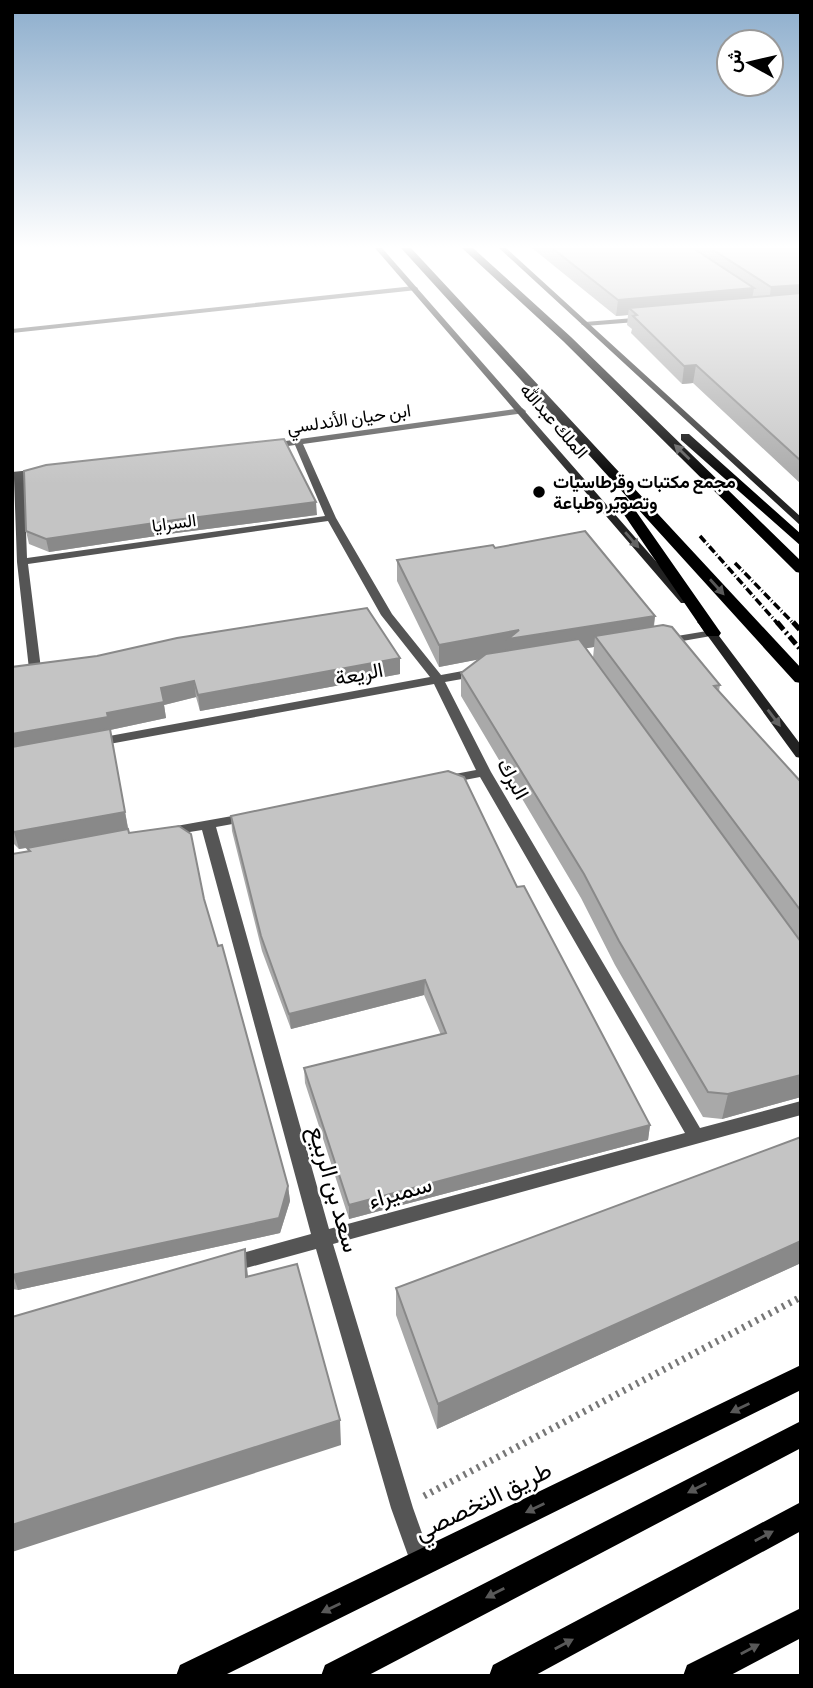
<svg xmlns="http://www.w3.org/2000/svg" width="813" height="1688" font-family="'Alegreya Sans',Vazirmatn,sans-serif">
  <rect width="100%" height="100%" fill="#fff"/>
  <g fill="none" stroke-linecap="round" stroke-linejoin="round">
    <path stroke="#777" stroke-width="7" stroke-dasharray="2.5 5" stroke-linecap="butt" d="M424 1496 801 1297"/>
    <path fill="#555" fill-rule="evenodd" d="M414 286 418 288 417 290 12 333V329Z
      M646 317H649V321L585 326 581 324 585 322Z
      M522 408 526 411 525 413 303 444 336 518 392 614 441 675 479 668 485 672 479 676 445 682 491 772 700 1128 801 1101V1115L333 1244 413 1508 433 1564 430 1572 422 1575 414 1572 391 1508 316 1249 228 1273 221 1271 218 1265 221 1259 228 1257 311 1234 202 830 165 836 158 832 165 828 249 813 256 817 249 821 216 827 329 1229 685 1133 480 777 444 784 437 780 439 777 476 770 434 684 93 747 87 743 93 739 430 677 381 615 328 521 28 564 41 669 35 673 29 669 17 562 14 478H12V472L42 469 47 472 42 475 24 477 27 558 325 516 295 445 267 449 262 446 264 444Z
      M713 630 719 633 717 635 665 644 659 641 665 638Z"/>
    <path fill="#222" fill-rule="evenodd" d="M375 248H382L689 599V603H681Z
      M499 248H506L801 517V526Z
      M703 619 707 620 801 745V758L796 757 699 624 697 622Z"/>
    <path fill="#000" fill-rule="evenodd" d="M801 1365V1390L223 1676H176L180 1665Z
      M801 1421V1448L367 1676H321L325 1665Z
      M801 1502V1531L534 1676H489L493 1665Z
      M801 1608V1638L729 1676H683L687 1665Z"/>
    <path fill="#000" fill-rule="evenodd" d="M401 248H411L801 668V683L795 682Z
      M462 248H473L571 337 801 561V573L796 572 563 341Z
      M681 434H689L801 534V546L681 440Z
      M616 497H626L721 633 719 636H707L614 500Z"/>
    <path stroke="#000" stroke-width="3.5" stroke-dasharray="8 2.5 1 2.5" stroke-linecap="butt" d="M700 536 778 624
      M735 563 794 624"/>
    <path stroke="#000" stroke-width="5" stroke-dasharray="10 3.5 2 3.5" stroke-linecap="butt" d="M777 622 801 650
      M793 622 801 631"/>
  </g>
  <path fill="#a9a9a9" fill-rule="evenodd" d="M532 248H801V484L693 383 682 384 631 333 632 329 627 325 628 315 616 316Z
    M317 515 176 533 49 552 29 544 26 531Z
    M495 548 655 616 654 627 720 685 719 691 801 782V1097L722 1119 703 1117 615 965 581 898 461 696V673L480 659 439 667 397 581V560ZM594 647 593 658 585 648Z
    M400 658V674L200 711 196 697 164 705 166 718 110 730 129 833 204 899 288 1186 290 1201 280 1233 18 1290 12 1289V854L28 852 27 848 19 849 12 842V667Z
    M231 816 517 887 650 1125 648 1140 349 1219 305 1083 304 1068 441 1035 424 995 291 1029 262 951 232 831Z
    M801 1137V1263L437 1429 396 1315V1288Z"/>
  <path fill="#898989" d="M801 285V300L769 303 771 287Z
    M754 288 751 304 629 308 628 315 616 316 618 300Z
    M696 365 693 383 682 384 684 366Z
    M316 502 317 515 176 533 49 552 46 539 175 520Z
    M655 616 652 637 595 636 594 647 507 661V654L439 667V645L519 630Z
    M400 658V674L200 711 198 695Z
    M194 681 196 697 164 705 166 718 12 751V734L107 713 161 688Z
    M125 812 128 829 19 849 14 832Z
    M425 980 424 995 291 1029 289 1014Z
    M801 1075V1097L722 1119 728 1094Z
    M650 1125 648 1140 349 1219V1205Z
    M288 1186 290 1201 280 1233 18 1290 13 1275Z
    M801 1241V1263L437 1429 438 1404Z
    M245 1249 248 1276 246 1277Z
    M340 1420 341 1445 12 1552V1525Z"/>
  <path fill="#c4c4c4" stroke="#898989" stroke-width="2" d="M552 248H693L754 288 618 300Z
    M710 248H801V285L771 287Z
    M801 293V461L696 365 684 366 633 316 637 315 629 308Z
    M284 439 316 502 175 520 46 539 26 531 24 471 46 465Z
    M585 531 655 616 508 639 519 630 439 645 397 560 493 545 495 548Z
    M367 608 400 658 198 695 194 681 161 688 164 702 107 713 108 717 12 734V667L97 656 177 638Z
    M663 625 672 627 720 685 714 686 801 782V911L595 636Z
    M579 639 801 942V1075L728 1094 708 1092 619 941 584 874 461 673 486 654Z
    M110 729 125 812 14 832 12 830V747Z
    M448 771 464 777 517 887 524 886 650 1125 349 1205 304 1068 446 1033 425 980 289 1014 261 936 231 816Z
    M179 826 191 834 204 899 218 946 222 945 288 1186 279 1218 12 1275V854L30 851 27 848 128 829 129 833Z
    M801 1137V1241L438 1404 396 1288Z
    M245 1249 246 1277 297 1264 340 1420 12 1525V1317Z"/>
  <defs><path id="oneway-solid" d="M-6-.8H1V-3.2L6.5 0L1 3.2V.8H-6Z" transform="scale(1.75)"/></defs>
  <g fill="#595959">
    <use href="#oneway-solid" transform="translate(682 452) rotate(-136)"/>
    <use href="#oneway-solid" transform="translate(717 587) rotate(48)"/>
    <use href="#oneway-solid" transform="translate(740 1408) rotate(154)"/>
    <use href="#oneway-solid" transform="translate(697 1488) rotate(153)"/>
    <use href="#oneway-solid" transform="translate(535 1508) rotate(154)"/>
    <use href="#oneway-solid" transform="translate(764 1536) rotate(-28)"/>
    <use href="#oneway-solid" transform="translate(495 1593) rotate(153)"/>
    <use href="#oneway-solid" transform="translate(331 1608) rotate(154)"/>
    <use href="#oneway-solid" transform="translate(564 1644) rotate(-28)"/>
    <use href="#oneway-solid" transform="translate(750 1649) rotate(-28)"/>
  </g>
  <g fill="#646464">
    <use href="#oneway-solid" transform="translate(632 540) rotate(49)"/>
    <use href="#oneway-solid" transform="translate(774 718) rotate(53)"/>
  </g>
  <linearGradient id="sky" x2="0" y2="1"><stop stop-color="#8cadcc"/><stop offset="0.51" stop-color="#fff"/><stop offset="1" stop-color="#fff" stop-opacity="0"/></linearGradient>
  <rect width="813" height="484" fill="url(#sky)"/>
  <circle fill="#000" stroke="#fff" stroke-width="2.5" cx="539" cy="492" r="7"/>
  <g text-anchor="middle" stroke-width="5" stroke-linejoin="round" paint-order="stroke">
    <g font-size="18" fill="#000" stroke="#fff">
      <text transform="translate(349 419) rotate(-8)" y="6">ابن حيان الأندلسي</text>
      <text transform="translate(554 421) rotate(49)" y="6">الملك عبدالله</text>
      <text transform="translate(174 523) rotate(-8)" y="6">السرايا</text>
    </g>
    <g font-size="18" font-weight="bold" fill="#000" stroke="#fff" text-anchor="start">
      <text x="553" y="488">مجمع مكتبات وقرطاسيات<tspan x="553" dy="21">وتصوير وطباعة</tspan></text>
    </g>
    <g font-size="21" fill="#000" stroke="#fff">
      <text transform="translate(359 674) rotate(-11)" y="7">الريعة</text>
      <text transform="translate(513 779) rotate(61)" y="7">البرك</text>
    </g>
    <g font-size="24" fill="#000" stroke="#fff">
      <text transform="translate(334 1189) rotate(74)" y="8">سعد بن الربيع</text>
      <text transform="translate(400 1192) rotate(-16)" y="8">سميراء</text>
      <text transform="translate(483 1501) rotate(-26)" y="8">طريق التخصصي</text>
    </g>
  </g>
  <rect width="813" height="1688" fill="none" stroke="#000000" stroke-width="28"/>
  <g transform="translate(750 63) rotate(278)"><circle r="33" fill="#ffffff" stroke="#999999" stroke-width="2"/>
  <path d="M0-5L12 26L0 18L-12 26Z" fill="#000000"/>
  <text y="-10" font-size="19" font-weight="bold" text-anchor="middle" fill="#000000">ش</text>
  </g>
</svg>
